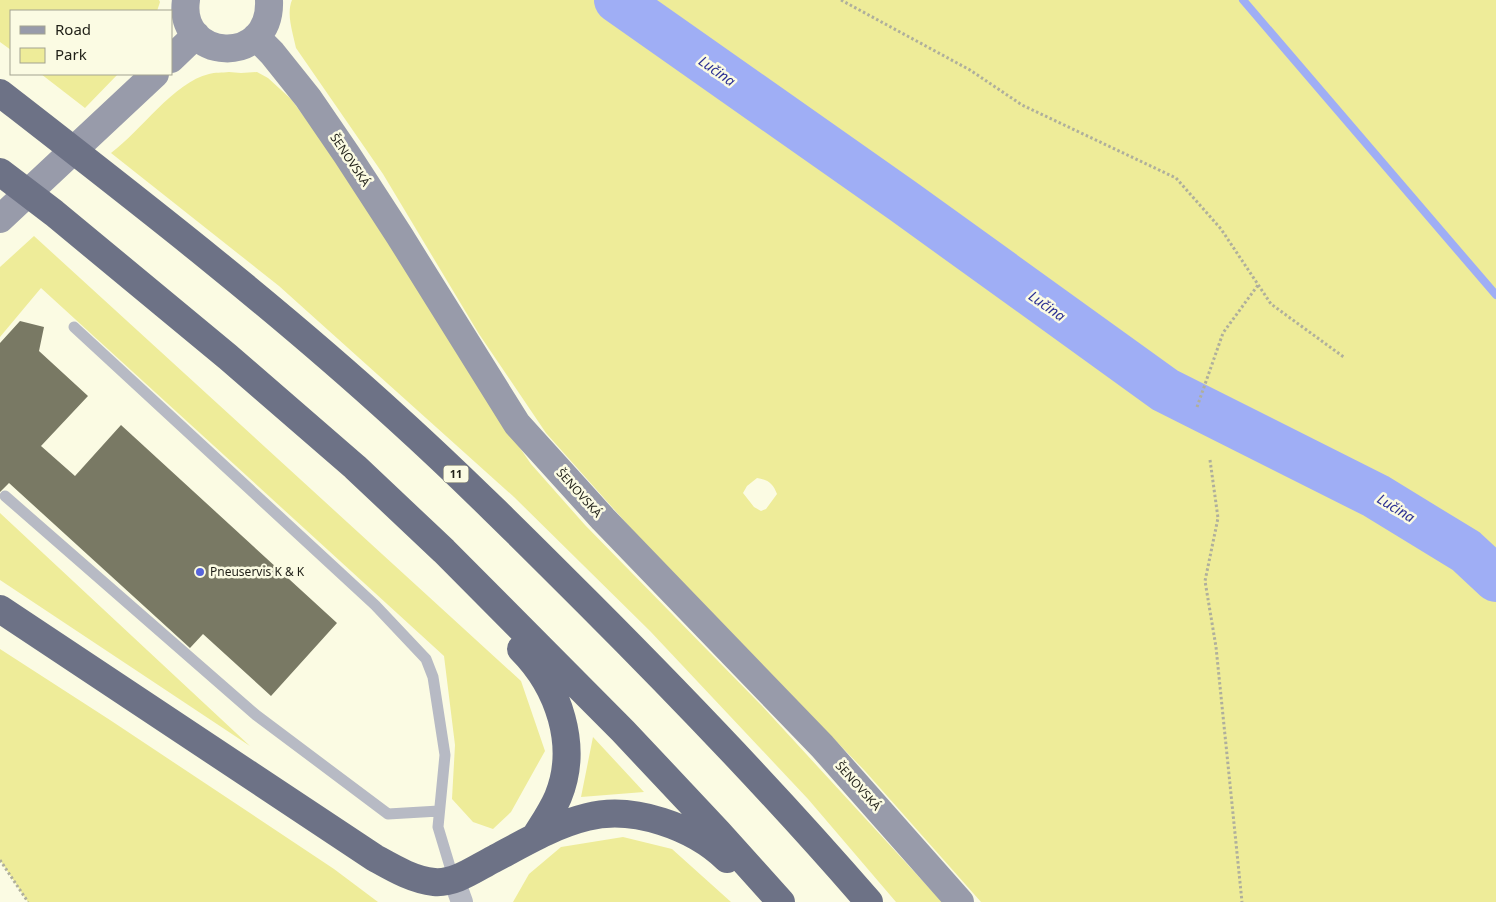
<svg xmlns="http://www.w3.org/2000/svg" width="1496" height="902" font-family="'Noto Sans',sans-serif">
  <rect width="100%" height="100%" fill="#fbfbe3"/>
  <path fill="#eeec99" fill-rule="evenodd" d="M0 0H159L160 2 157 11H11V50L0 42Z
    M292 0H1496V902H981L865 771 636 534 546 433 479 334 383 174 296 48C293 33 286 14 292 0ZM757 478C769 480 773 484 777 494L766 509 761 511 754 507 743 493 747 486Z
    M229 72 241 73 257 72 268 78 291 99 340 165 488 402 531 464 585 525 763 707 942 902H896L808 799 650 631 514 497 279 286 111 153C141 131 174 82 209 74 215 72 222 73 229 72Z
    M41 74H118L85 108Z
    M34 236 521 681 545 751 511 812 493 829 473 822 452 799 455 745 444 656 41 288 0 337V267Z
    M0 513 250 746 0 580Z
    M0 649 110 720 334 869 378 902H28L0 860Z
    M593 737 644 792 581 797Z
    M623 837 672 849 731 902H513L529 874 561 847Z"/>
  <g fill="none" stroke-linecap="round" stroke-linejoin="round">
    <path stroke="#9faef5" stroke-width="8" d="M1243 0 1496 295"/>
    <path stroke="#9faef5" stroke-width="46" d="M617 0 903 201 1165 390 1376 496 1466 551 1496 579"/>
  </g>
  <path fill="#797964" d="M20 321 44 327 39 351 88 396 41 446 75 476 121 425 337 623 271 696 203 634 190 648 9 483 0 492V343Z"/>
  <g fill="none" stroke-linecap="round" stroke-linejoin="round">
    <path stroke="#afaf9c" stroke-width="3" stroke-dasharray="2.5 2.5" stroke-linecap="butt" d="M841 0 970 70 1022 105 1176 178 1221 229 1271 304 1345 358
      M1197 407 1223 333 1258 285
      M1210 460 1218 518 1205 581 1216 647 1242 902
      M0 860 28 902"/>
    <path stroke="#b7bac4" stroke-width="11" d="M74 327 375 605 426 659 433 677 445 755 438 827 454 880
      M5 496 256 715 388 814 439 811"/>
    <path stroke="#b7bac4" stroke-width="22" d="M454 880 462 902"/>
    <path stroke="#989baa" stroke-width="28" d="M186 0C177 61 272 68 269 0
      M256 37 272 53 308 98 347 155 399 235 517 424 603 519 822 746 960 902
      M171 59 196 35
      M0 219 155 74"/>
    <path stroke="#6d7286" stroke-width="28" d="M0 93C135 198 271 303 398 419 463 478 525 540 587 602 684 699 779 798 869 902
      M0 172 54 213 228 357 355 467 444 551 623 731 718 832 781 902
      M0 609 375 858C393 868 413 880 434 882 455 884 476 868 494 859 524 843 554 825 587 817 633 805 694 827 727 859
      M521 649C559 687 579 746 558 797 552 811 543 824 535 837"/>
  </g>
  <circle fill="#5764db" stroke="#fbfbe3" stroke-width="2" cx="200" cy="572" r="5"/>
  <g text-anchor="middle" stroke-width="5" stroke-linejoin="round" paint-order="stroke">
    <rect fill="#fbfbe3" stroke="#616154" stroke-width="1" x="443.5" y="465.5" width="25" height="17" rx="4"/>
    <g font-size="11" font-weight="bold" fill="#1f1f17">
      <text x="456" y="478">11</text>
    </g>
    <g font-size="12" fill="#1f1f17" stroke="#fbfbe3">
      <text transform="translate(350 160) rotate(56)" y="4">ŠENOVSKÁ</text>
      <text transform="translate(579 493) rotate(48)" y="4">ŠENOVSKÁ</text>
      <text transform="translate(858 786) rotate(48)" y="4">ŠENOVSKÁ</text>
    </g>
    <g font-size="12" fill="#1f1f17" stroke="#fbfbe3" text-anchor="start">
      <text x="210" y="576">Pneuservis K &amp; K</text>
    </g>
    <g font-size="14" font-style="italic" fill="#2c3093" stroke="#fbfbe3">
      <text transform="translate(717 71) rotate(35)" y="5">Lučina</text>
      <text transform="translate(1047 306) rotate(35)" y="5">Lučina</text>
      <text transform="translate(1396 508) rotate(31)" y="5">Lučina</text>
    </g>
  </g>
  <rect x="10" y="10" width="162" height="65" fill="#fbfbe3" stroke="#a3a391"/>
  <rect x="20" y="26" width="25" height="8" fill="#989baa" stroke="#a3a391"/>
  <text x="55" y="35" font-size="15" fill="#1f1f17">Road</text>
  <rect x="20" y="48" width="25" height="15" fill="#eeec99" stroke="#a3a391"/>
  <text x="55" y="60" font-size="15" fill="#1f1f17">Park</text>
</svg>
